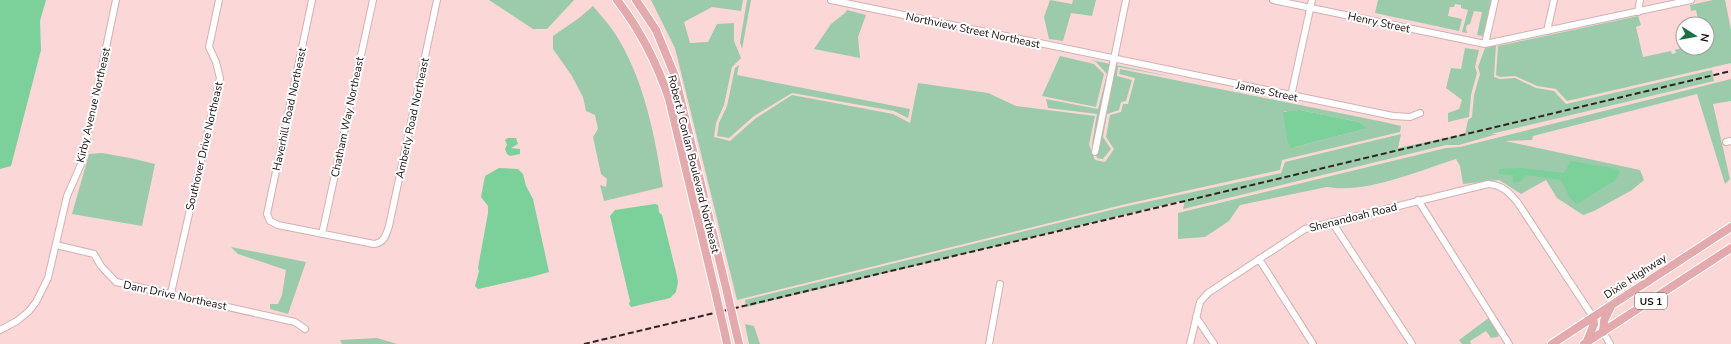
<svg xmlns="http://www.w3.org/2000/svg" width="1731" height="344" font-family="'Nunito Sans',sans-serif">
  <rect width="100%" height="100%" fill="#fcd7d8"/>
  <path fill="#9bcbaa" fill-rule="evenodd" d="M489 0H574L547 29H533Z
    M651 0H743L741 11 712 7 684 22 690 43 708 42 717 24 734 23V41L741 58 732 67 724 105 716 123 714 137 730 141 756 118 792 95 893 114 910 123 918 83 988 93 1016 106 1095 116 1089 144 1095 160 1105 162 1114 149 1106 137 1110 115 1121 112 1123 104H1128L1135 78 1119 74 1120 69 1384 122 1401 126 1400 132 1282 160 1280 170 1122 205 737 300 675 48ZM1300 110 1359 122 1365 126V129L1295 147 1284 111 1289 112Z
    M747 0H751L742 49 740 42Z
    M1050 0 1072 4 1073 0H1096L1092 16 1071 13 1063 41 1049 39 1044 17Z
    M1378 0H1492L1483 36 1477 35 1482 12 1474 11 1470 24 1467 25 1466 28 1467 33 1462 32 1468 10 1461 8V5L1455 4 1454 7H1450L1448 16 1462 19 1459 31 1375 13Z
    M1713 0H1725L1731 30V63L1567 101 1556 89 1537 86 1515 76 1500 77 1496 75 1498 46 1638 16 1641 25 1636 27 1643 57 1671 51 1672 54 1676 53 1675 50 1681 48 1678 32 1680 31 1683 38V48H1707V24H1699L1696 10 1691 11 1690 5Z
    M593 6C602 17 612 27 619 40 645 84 655 137 663 187L604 201 600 185 606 187 607 179 601 174 593 137 598 129 595 115 586 111 583 97 572 76 553 49V36L579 18Z
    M847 10 866 15 858 37 860 58 814 49 831 24 845 13Z
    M1496 45 1494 77 1500 79 1515 78 1536 88 1554 91 1566 104 1712 70 1714 81 1491 134H1497L1459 145H1446L1183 209 1185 200 746 307 745 300 1123 207 1281 173 1285 162 1401 134 1398 148 1465 134 1468 120 1472 117 1474 95 1480 74 1478 67 1485 48Z
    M1465 48 1479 50 1475 67 1477 73 1471 95 1469 117 1448 122V113L1459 109 1462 100 1446 88 1451 68 1461 69Z
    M1060 56 1094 64 1104 74 1096 107 1042 96Z
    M1091 60 1174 77 1118 67 1117 76 1132 80 1126 101 1121 102 1119 110 1107 114 1103 137 1111 149 1103 159 1097 158 1092 144 1097 114 1048 108 1046 99 1098 109 1107 74 1096 62Z
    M739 65 737 75 910 109 908 118 894 111 792 93 754 116 729 138 717 136 719 123 727 106 735 68Z
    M1731 79V101L1713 104 1730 179 1725 184 1697 94 1533 136 1532 140 1505 141 1640 170 1644 180 1632 190 1594 211 1583 215 1557 198 1546 180 1521 194 1499 180 1463 184 1460 166 1456 159C1418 171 1366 194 1327 187L1240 205 1229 221 1205 237 1178 239V213L1446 148 1460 147Z
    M102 153 130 158 155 164 142 226 72 214 89 154Z
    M231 247 306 262 288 314 270 309V304H278L282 295 286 270 238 254Z
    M1490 317 1499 333 1498 337 1491 338 1486 331 1470 341 1471 344H1462L1459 340Z
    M745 324 754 326 760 344H749Z
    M377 338 397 344H342L340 340Z"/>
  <path fill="#7cd099" d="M0 0H46L40 21 41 50 11 166 0 169Z
    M1300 110 1359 122 1365 126V129L1291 148 1288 142 1283 112Z
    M516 138 518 144 511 148 520 149V154L510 156 507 154 505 149 507 145 505 140 508 138Z
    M1571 161 1617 169 1620 172 1614 181 1577 204 1570 198 1561 180 1526 175 1521 181 1514 183 1513 182V175L1499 174V169L1521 168 1564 173Z
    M499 168 518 169 523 174 526 186 533 199 549 272 531 277 478 289 475 286 479 271 478 268 488 213V206L481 197 485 176Z
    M655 204 658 205 659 212 662 215 677 276 678 282 676 292 670 298 631 307 629 304 630 301 610 216 615 210Z"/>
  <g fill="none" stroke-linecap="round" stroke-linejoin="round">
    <defs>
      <path id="minor" d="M312 0 267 214 270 221 278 225 374 244C384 243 386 235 389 226L437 0
        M831 0 1393 116 1410 117 1420 113
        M1273 0 1485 44 1691 0
        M1638 12 1640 0
        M1547 31 1554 0
        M1485 44 1495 0
        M1291 96 1312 0
        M1726 142 1731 141
        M1095 152 1126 0
        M1418 200 1509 344
        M1332 222 1412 344
        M322 234 373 0
        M56 245 94 254 101 266 116 282 295 322 305 329
        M1259 259 1313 344
        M171 293 220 78 216 62 209 47 219 0
        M1196 317 1214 344
        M0 330 17 321 29 311 36 302 48 278 67 196 82 162 116 0
        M1603 332 1610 344
        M989 344 1000 284
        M1190 344 1200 302 1208 293 1305 229 1488 184C1502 185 1509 192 1518 203L1593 317"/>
      <path id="major" d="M617 0C641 31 657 63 669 99L715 291
        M636 0 656 30 675 76 726 288
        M736 331 739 344
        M1603 332 1604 321 1611 306
        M725 334 727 344
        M1587 341 1594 324 1593 317
        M1552 344 1731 227
        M1584 344 1731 248"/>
    </defs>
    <use href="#minor" stroke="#d3b0b1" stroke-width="8"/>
    <use href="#major" stroke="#fff" stroke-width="10"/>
    <use href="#minor" stroke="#fff" stroke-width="6"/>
    <use href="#major" stroke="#e3a9ac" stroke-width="8"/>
    <path stroke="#312324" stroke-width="2" stroke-dasharray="6 3" stroke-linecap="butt" d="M584 344 1731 71"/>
    <defs>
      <path id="major-bridge" d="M726 288 736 331
        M715 291 725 334"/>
    </defs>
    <use href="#major-bridge" stroke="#fff" stroke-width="10" stroke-linecap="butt"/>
    <use href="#major-bridge" stroke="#e3a9ac" stroke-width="8"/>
  </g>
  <g text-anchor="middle" stroke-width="4" stroke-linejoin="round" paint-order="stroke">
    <rect fill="#fff" stroke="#5d5556" stroke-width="1" x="1635" y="293" width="32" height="16" rx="3"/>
    <g font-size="10" font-weight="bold" fill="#180c0d">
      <text x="1651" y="305">US 1</text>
    </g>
    <g font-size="11" fill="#180c0d" stroke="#fff">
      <text transform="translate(1379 22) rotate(12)" y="4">Henry Street</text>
      <text transform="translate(973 30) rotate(12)" y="4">Northview Street Northeast</text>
      <text transform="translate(1267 91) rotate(12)" y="4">James Street</text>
      <text transform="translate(93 105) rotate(-77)" y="4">Kirby Avenue Northeast</text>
      <text transform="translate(289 109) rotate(-78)" y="4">Haverhill Road Northeast</text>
      <text transform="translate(347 117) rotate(-78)" y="4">Chatham Way Northeast</text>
      <text transform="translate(412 118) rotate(-78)" y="4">Amberly Road Northeast</text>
      <text transform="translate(204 146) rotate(-77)" y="4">Southover Drive Northeast</text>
      <text transform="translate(694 164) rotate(76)" y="4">Robert J Conlan Boulevard Northeast</text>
      <text transform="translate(1353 217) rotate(-14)" y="4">Shenandoah Road</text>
      <text transform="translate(1635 276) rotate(-33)" y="4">Dixie Highway</text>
      <text transform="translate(175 295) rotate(12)" y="4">Danr Drive Northeast</text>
    </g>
  </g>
  <g transform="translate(1695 36) rotate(101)"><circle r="19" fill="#ffffff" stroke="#a39e9e"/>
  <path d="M0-3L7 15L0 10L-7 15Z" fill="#1d7042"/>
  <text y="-6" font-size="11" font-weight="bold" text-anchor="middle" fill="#180c0d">N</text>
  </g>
</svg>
